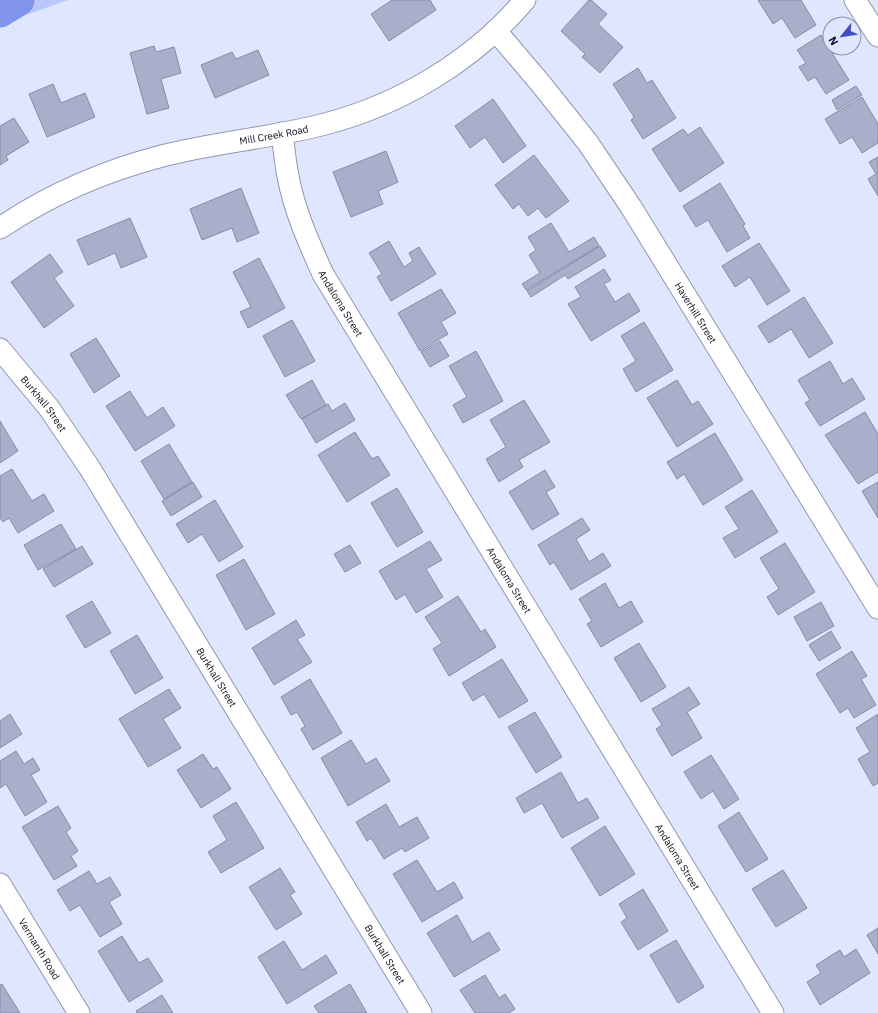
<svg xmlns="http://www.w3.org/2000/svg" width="878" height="1013" font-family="'IBM Plex Sans',sans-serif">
  <rect width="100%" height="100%" fill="#e0e6fd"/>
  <path fill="#b9c7fd" d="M0 0H68L0 24Z"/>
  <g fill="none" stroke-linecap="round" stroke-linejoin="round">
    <path stroke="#8194ea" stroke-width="33" d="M0 11 18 0"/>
  </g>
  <path fill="#a7afca" stroke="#858ca7" d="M392 0H430L436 10 389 41 371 14Z
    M589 0H591L607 14 598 24 623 47 600 73 582 57 585 54 561 31Z
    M758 0H801L816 25 795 38 782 18 773 24Z
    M821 35 849 80 826 94 815 77 808 81 799 67 806 63 797 50Z
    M154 46 156 52 174 47 181 73 161 79 169 108 147 114 130 53Z
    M258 50 269 75 215 98 201 65 232 52 236 59Z
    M638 68 647 83 652 80 676 118 643 139 631 120 634 117 613 84Z
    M53 84 61 103 85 93 95 117 47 137 29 94Z
    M856 86 862 95 837 110 832 100Z
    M862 97 878 124V143L862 153 852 137 840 144 825 119Z
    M493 99 526 146 503 163 485 137 470 148 455 126Z
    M14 118 29 142 6 156 8 160 0 165V126Z
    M700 127 724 163 680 192 652 149 683 129 688 135Z
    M386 151 398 182 378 191 383 204 351 217 333 172Z
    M534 155 569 201 546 218 538 208 528 216 519 204 513 209 495 185Z
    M878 157V196L868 179 876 174 869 162Z
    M720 183 745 224 743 226 750 238 727 252 708 220 696 227 683 206Z
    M241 188 259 233 237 242 232 228 202 240 190 209Z
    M130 218 147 257 121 268 115 253 88 265 77 240Z
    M551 223 569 252 594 237 599 246 526 290 522 284 540 273 529 255 536 250 528 237Z
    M389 241 404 267 413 261 409 253 419 247 436 274 391 301 377 277 382 274 369 253Z
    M759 243 790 291 767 305 750 277 735 287 722 266Z
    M600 246 606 256 568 279 565 275 531 297 527 291Z
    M50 254 63 272 54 278 74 306 44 328 11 282Z
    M259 258 285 308 248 328 240 312 251 307 233 272Z
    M604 269 611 280 604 284 615 302 629 293 640 311 591 341 568 304 581 297 575 287Z
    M441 289 456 313 441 322 448 334 420 351 398 313Z
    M804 297 833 343 809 358 791 329 769 343 758 326Z
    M292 320 315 361 285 377 263 336Z
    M644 322 673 370 636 392 623 369 636 361 621 336Z
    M96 338 120 376 94 393 70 354Z
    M440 341 449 356 430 367 421 352Z
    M476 351 503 401 463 423 453 405 467 397 449 366Z
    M830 361 843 384 852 378 865 399 820 426 805 403 810 400 798 380Z
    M312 380 326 405 301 419 286 395Z
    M677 380 692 405 698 401 713 424 677 447 647 398Z
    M130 391 147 418 163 407 175 426 135 451 106 406Z
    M524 400 550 442 519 460 523 467 499 482 486 459 506 447 490 420Z
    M345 403 355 420 316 443 302 419 328 404 332 411Z
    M865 412 878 434V472L858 484 825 435Z
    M0 421 18 451 0 463Z
    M355 432 372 459 378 456 390 475 347 502 318 455Z
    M715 433 743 480 703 505 684 474 677 479 667 462Z
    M169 444 192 482 164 499 141 461Z
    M12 469 32 501 44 494 54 511 18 533 9 518 3 522 0 518V476Z
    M545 470 555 487 546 492 559 514 532 530 509 492Z
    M193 482 202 497 171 516 162 501Z
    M878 482V518L862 491Z
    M397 488 423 532 397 547 371 503Z
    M752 490 778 532 735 558 723 538 739 529 725 507Z
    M215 500 243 547 219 562 202 534 188 543 176 524Z
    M582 518 590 530 576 539 589 562 603 553 611 566 571 590 554 562 550 565 538 545Z
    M61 524 76 549 38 570 24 545Z
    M430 541 442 560 426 569 443 597 416 613 405 594 396 600 379 571Z
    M785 543 815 592 778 615 767 597 779 589 760 558Z
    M350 545 361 563 345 572 334 554Z
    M82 546 93 564 54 587 43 569Z
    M244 559 275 614 246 630 216 575Z
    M605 583 619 608 631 601 643 622 601 647 587 624 592 621 579 599Z
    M458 596 481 632 485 629 496 647 449 676 433 649 442 643 425 617Z
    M92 601 111 633 85 648 66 616Z
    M821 602 834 626 807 641 794 617Z
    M296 620 305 635 297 639 312 662 274 685 252 648Z
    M831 631 841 648 819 661 809 645Z
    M137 635 163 678 135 694 110 651Z
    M639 643 666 687 641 702 614 658Z
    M852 651 867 676 861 679 876 705 854 718 848 708 840 713 816 674Z
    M502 659 528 701 499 718 484 694 473 701 462 683Z
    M310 679 342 733 313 750 301 729 305 726 297 712 291 715 281 697Z
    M689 687 700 704 687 712 702 738 672 756 656 729 662 725 652 709Z
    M169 689 181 708 163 719 181 748 148 767 119 719Z
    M535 712 562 757 536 773 508 727Z
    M10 714 22 734 0 748V721Z
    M878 714V783L873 786 858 759 870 752 856 728Z
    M351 740 366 764 376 758 390 781 348 806 321 758Z
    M16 751 24 764 33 758 40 770 31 775 47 802 25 816 6 784 0 788V761Z
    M203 754 213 769 217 767 231 789 201 808 177 770Z
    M711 755 739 799 724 809 713 791 701 799 684 772Z
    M561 772 578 803 587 798 599 818 562 838 542 803 524 813 516 798Z
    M236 802 264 848 221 873 208 852 227 840 213 816Z
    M386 804 399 827 417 817 429 838 405 852 402 848 384 859 371 838 367 841 356 822Z
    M58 806 71 828 66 832 78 851 71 856 77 866 54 880 22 827Z
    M739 812 768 859 746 872 718 826Z
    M605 826 635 874 600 896 571 848Z
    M417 860 437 892 454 882 463 898 422 922 393 874Z
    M280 868 295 892 290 895 302 914 276 930 249 887Z
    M783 870 807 908 776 927 752 889Z
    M89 871 97 884 110 877 121 895 109 902 122 924 100 937 80 905 70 911 57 890Z
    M643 889 668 931 638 950 621 922 627 918 619 904Z
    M457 915 472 942 489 932 500 950 454 977 427 933Z
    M878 928V954L867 935Z
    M122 936 139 963 148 958 163 981 129 1002 98 951Z
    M676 940 704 987 678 1003 650 955Z
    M284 941 302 970 326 955 337 973 287 1004 258 957Z
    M856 949 870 973 820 1005 807 982 821 973 816 965 840 950 844 957Z
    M485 975 499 998 505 994 515 1009 509 1013H475L460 990Z
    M2 984 20 1013H0V985Z
    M350 984 367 1013H319L314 1006Z
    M162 995 173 1013H137L136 1011Z"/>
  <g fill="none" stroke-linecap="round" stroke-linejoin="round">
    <defs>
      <g id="minor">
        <path d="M855 0 878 36"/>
        <path id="s1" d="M496 31 541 84 588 143 631 207 878 608"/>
        <path id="s2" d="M282 133C284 147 285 162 288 176 294 210 309 243 323 274L773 1013"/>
        <path id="s3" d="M0 228C49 195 104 171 162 156 216 142 272 138 325 124 402 104 474 60 525 0"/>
        <path id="s4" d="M0 349 49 408 89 467 421 1013"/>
        <path id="s5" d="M0 884 79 1013"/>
      </g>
    </defs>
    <use href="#minor" stroke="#9198b3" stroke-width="23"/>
    <use href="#minor" stroke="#fff" stroke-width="21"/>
  </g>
  <g text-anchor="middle" stroke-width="3" stroke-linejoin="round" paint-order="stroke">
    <g font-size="10" fill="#0c0f18" stroke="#e0e6fd">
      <text dy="4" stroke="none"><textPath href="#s3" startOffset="292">Mill Creek Road</textPath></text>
      <text dy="4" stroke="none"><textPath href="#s2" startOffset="182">Andaloma Street</textPath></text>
      <text dy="4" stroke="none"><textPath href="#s1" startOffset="346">Haverhill Street</textPath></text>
      <text dy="4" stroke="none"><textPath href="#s4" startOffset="70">Burkhall Street</textPath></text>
      <text dy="4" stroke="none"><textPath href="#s2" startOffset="506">Andaloma Street</textPath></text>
      <text dy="4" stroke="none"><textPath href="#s4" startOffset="394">Burkhall Street</textPath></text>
      <text dy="4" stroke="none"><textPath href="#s2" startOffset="830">Andaloma Street</textPath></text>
      <text dy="4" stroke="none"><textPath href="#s5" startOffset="76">Vermanth Road</textPath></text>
      <text dy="4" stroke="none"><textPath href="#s4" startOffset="718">Burkhall Street</textPath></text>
    </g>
  </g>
  <g transform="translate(842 36) rotate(240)"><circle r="19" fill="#e0e6fd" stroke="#8b90a1"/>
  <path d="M0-3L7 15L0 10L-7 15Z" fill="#414ec2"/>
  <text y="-6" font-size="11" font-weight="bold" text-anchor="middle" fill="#0c0f18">N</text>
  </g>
</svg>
